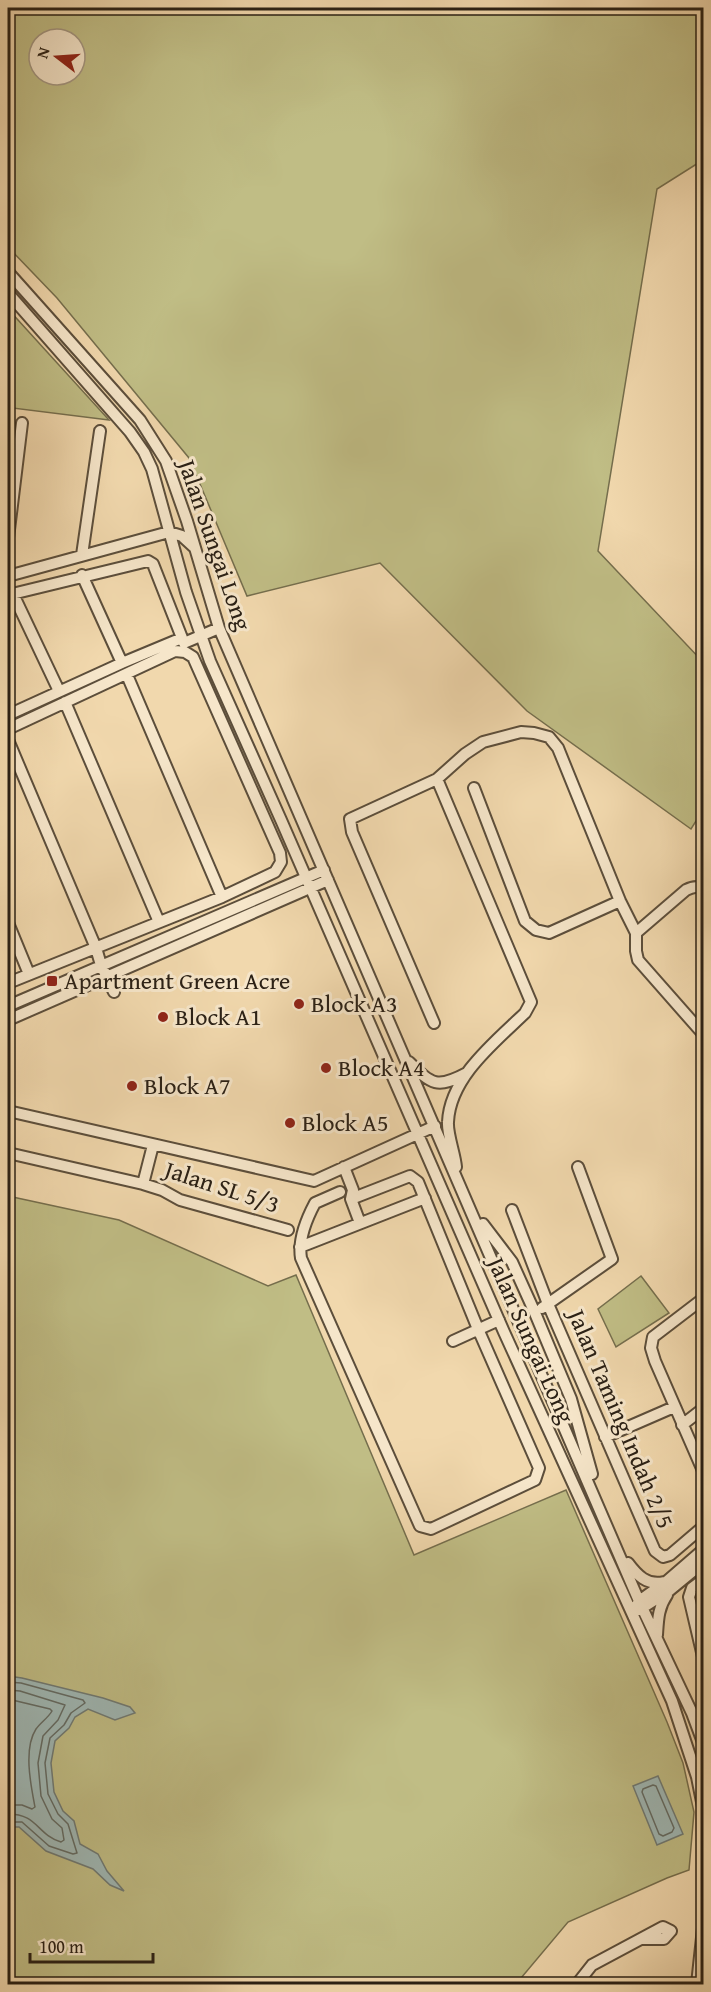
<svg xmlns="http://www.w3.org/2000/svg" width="711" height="1992" font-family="'Gentium Book Plus',serif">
  <rect width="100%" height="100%" fill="#f1d8ad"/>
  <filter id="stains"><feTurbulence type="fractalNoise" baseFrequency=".00333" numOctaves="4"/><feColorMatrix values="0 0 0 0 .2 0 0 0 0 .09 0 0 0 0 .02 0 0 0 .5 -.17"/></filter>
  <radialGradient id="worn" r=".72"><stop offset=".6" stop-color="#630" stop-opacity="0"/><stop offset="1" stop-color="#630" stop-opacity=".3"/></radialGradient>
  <path fill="#c0bd85" stroke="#756e4d" stroke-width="1.5" fill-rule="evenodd" d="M8 8H703V160L657 189 598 551 703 662V810L691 829 527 711 380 563 247 596 189 458 57 298 8 247ZM39 39H75V75H39Z
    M8 309 109 420 13 408 8 456Z
    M8 1196 119 1220 268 1286 296 1275 414 1555 566 1490 667 1722 683 1763 694 1812 689 1870 667 1878 568 1922 516 1984H8Z
    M641 1276 669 1313 616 1347 598 1309Z"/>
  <path fill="#9fb8b5" stroke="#707b75" stroke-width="1.5" d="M8 1676 22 1678 103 1698 130 1707 135 1713 115 1720 88 1709 75 1717 69 1728 55 1741 51 1763 54 1792 63 1811 74 1821 80 1844 98 1854 107 1871 124 1891 110 1885 93 1869 46 1851 19 1827H8Z
    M658 1776 683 1834 657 1845 633 1786Z"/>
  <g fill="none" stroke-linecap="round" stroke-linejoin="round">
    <path stroke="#646c65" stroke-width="1.5" d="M8 1682 21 1683 83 1700 85 1703 71 1713 64 1725 50 1738 45 1763 48 1794 58 1814 68 1824 77 1853 73 1854 49 1846 22 1822H8
      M8 1690 20 1691 65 1705 58 1720 43 1736 38 1763 41 1796 52 1819 62 1828 64 1840 61 1842C36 1834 38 1814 8 1814
      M8 1699 50 1709 52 1711C48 1718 41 1722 36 1729 23 1749 31 1786 35 1807L32 1809 22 1805H8
      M653 1785 656 1786 674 1828 672 1832 663 1836 659 1834 642 1792 643 1789Z"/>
    <defs>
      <path id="minor" d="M8 272 140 420 166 461 187 521 219 628 639 1601 692 1713 704 1745
        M8 293 130 432 144 452 152 469 186 592 210 661 281 820 504 1332 672 1701 697 1777 704 1812
        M8 538 22 423
        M82 555 100 431
        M82 575 122 663
        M8 576 169 532 182 536 194 547
        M13 594 59 691
        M8 595 148 561 153 564 184 643 219 628
        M127 675 222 897
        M65 702 159 922
        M8 715 122 663 182 638
        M8 729 175 651 185 652 193 657 280 853 281 862 275 872 222 897 8 983
        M8 740 96 948 101 965 114 992
        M437 779 531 1002 525 1013C495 1042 450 1077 448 1122 447 1134 455 1154 456 1167
        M474 788 525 921 536 930 549 933 620 901
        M8 923 29 974
        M636 933 686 890C692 887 698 885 704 890
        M8 1006 324 870
        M8 1020 328 880
        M434 1023 352 832 350 819 437 779 465 754 483 742 521 732 534 733 549 737 558 748 620 901 636 933V951L638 960 704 1035
        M409 1062C432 1085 437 1089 467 1073
        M8 1111 314 1181 435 1126
        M8 1153 143 1184 162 1190 180 1200 288 1230
        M344 1167 353 1190 351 1199 360 1223
        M143 1184 153 1145
        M340 1192 315 1203C307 1218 298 1240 301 1258L420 1526 431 1529 535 1480 539 1468 478 1329 418 1182 410 1176 351 1199
        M512 1210 548 1304 655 1551 663 1557 670 1555 704 1526
        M483 1224 512 1262 535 1313 571 1399 592 1474
        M300 1247 425 1198
        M704 1298 653 1337 651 1348 655 1361 704 1473
        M542 1308 612 1259 578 1167
        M453 1341 499 1320
        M682 1425 704 1408
        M605 1437 674 1407
        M628 1563C637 1575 647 1586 664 1582
        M704 1579 692 1588 689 1597 704 1661
        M636 1607 639 1601 667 1581 704 1549
        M639 1610 670 1590 704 1562
        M657 1635C658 1620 658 1608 667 1595
        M577 1984 592 1965 663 1927 671 1931 664 1939H642
        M697 1984 704 1919"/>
    </defs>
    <use href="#minor" stroke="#5c4e3b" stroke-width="14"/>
    <use href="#minor" stroke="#f6e6ca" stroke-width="10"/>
  </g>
  <g fill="#8f2418" stroke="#f6e6ca" stroke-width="2">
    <rect x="46" y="975" width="12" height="12" rx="3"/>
    <circle cx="299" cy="1004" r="6"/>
    <circle cx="163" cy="1017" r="6"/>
    <circle cx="326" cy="1068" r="6"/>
    <circle cx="132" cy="1086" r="6"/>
    <circle cx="290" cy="1123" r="6"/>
  </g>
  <g text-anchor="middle" stroke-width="6" stroke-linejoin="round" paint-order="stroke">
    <g font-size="24" fill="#2a2015" stroke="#f6e6ca">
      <text transform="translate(215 545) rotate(71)" y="8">Jalan Sungai Long</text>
      <text transform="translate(222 1187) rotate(18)" y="8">Jalan SL 5/3</text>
      <text transform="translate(531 1340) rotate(66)" y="8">Jalan Sungai Long</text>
      <text transform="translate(621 1419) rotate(67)" y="8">Jalan Taming Indah 2/5</text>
    </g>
    <g font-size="24" fill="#2a2015" stroke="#f6e6ca" text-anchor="start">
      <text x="64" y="989">Apartment Green Acre</text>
      <text x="311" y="1012">Block A3</text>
      <text x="175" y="1025">Block A1</text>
      <text x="338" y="1076">Block A4</text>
      <text x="144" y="1094">Block A7</text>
      <text x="302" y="1131">Block A5</text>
    </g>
  </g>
  <rect width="711" height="1992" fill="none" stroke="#f1d8ad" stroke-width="30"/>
  <rect x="9" y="9" width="693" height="1974" fill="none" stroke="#2a2015" stroke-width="3"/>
  <rect x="15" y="15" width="681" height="1962" fill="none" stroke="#2a2015" stroke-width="1.5"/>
  <g transform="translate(57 57) rotate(287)"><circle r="28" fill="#f6e6ca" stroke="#a49782" stroke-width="1.5"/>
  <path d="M0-4.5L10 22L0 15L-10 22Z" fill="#8f2418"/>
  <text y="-9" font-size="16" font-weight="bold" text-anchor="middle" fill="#2a2015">N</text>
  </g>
  <path d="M30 1953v9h123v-9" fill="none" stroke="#2a2015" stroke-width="3"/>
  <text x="39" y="1953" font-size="18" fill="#2a2015" stroke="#f6e6ca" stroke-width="4.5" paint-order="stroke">100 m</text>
  <rect width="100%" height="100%" filter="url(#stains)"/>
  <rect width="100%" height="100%" fill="url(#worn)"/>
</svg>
